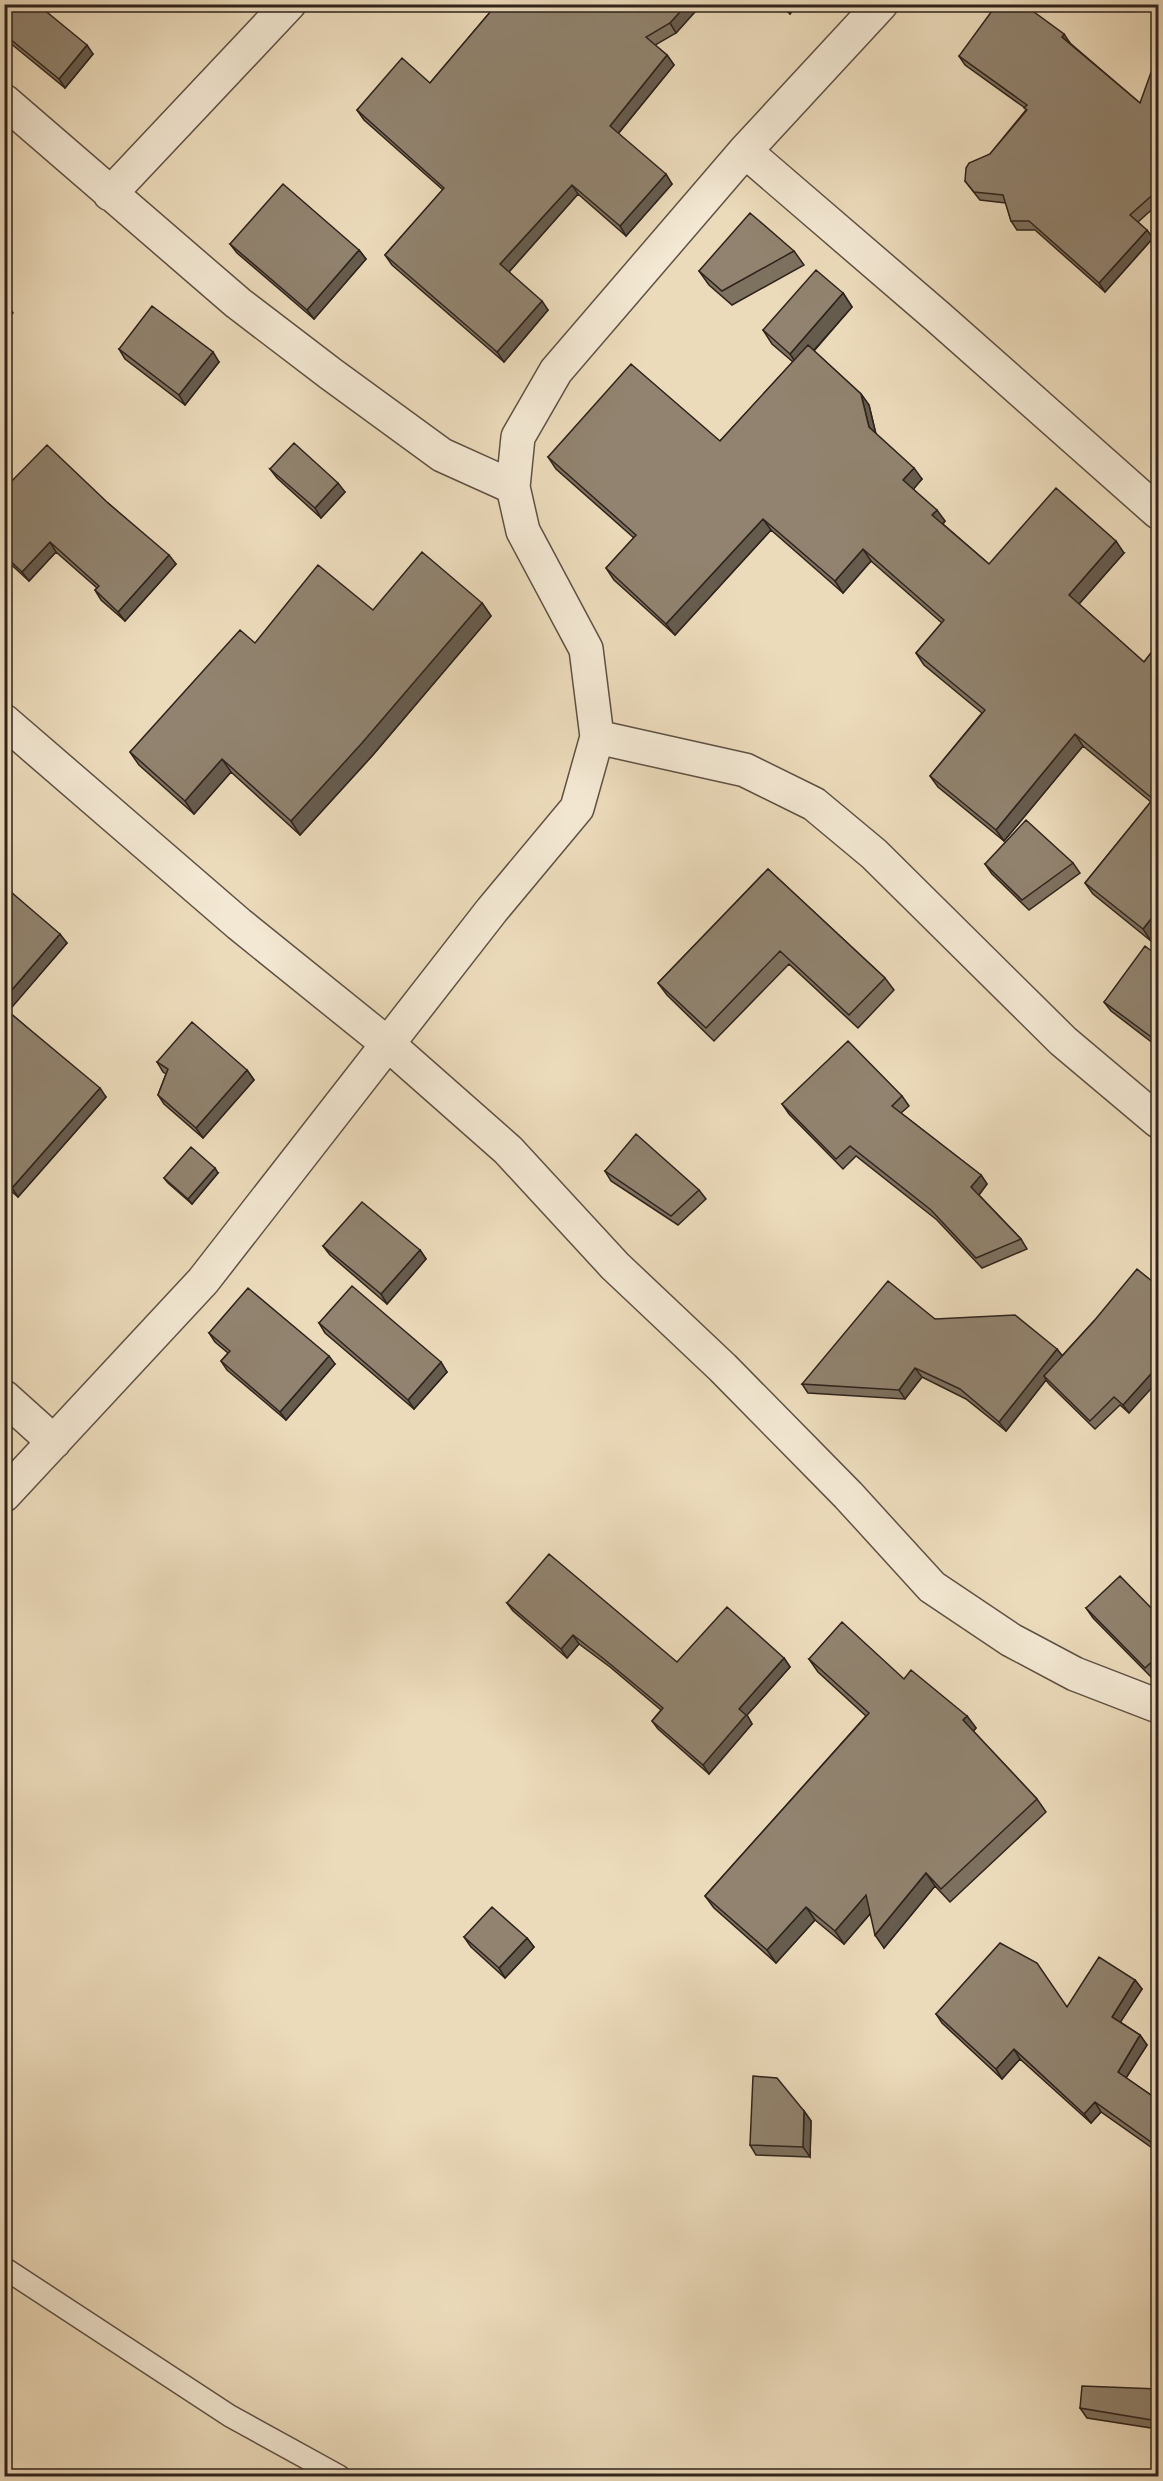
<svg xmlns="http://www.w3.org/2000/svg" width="1163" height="2481" font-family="'IM FELL Great Primer',serif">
  <rect width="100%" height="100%" fill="#ecdbbb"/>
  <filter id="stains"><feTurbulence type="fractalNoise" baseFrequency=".00333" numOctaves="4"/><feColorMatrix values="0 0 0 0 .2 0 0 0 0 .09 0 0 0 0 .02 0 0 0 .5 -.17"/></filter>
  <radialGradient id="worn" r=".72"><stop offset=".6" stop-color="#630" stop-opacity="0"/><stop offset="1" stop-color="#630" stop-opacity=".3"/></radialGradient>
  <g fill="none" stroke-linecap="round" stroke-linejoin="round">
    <defs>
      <path id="service" d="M4 2268 230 2416 339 2476"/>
      <path id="minor" d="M4 101 238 303 331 374 442 455 513 487
        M745 151 938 317 1158 512
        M110 194 289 4
        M4 721 239 924 389 1045 508 1150 615 1266 723 1368 848 1495 932 1587 1011 1640 1075 1674 1158 1706
        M597 737 745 770 814 804 874 854 1063 1041 1158 1121
        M4 1397 54 1442
        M4 1495 203 1281 492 910 577 808 597 737 586 649 523 531 513 487 518 437 556 371 745 151 881 4"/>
    </defs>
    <use href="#service" stroke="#5e5144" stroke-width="24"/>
    <use href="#minor" stroke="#5e5144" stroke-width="36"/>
    <use href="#service" stroke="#f3e8d3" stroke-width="21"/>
    <use href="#minor" stroke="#f3e8d3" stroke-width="33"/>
  </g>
  <path fill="#7d715f" stroke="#2e231d" stroke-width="1.5" d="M4 4 38 5 93 54 65 88 4 38Z
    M497 4H702L676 33 655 45 667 55 674 65 618 134 672 184 626 236 578 194 509 272 548 310 504 362 392 265 385 255 443 190 364 120 357 110 430 83Z
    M778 4H797L790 14Z
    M1070 43 1140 103 1158 73V204L1138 222 1153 238 1105 292 1035 230H1017L1011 221 1006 203 980 200 965 181 990 154 1026 110 1025 108 965 65 959 56Z
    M230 244 359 250 366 259 314 319 237 253Z
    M794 251 804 265 732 305 709 285 699 271Z
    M843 293 852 307 814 351 861 394 869 405 876 434 922 479 913 489 945 521 943 524 989 564 1124 553 1079 604 1144 662 1158 644 1151 941 1093 894 1085 883 1151 802 1083 746 1004 841 938 787 930 776 982 713 924 665 916 653 942 623 871 561 843 593 771 530 675 635 614 580 606 568 634 538 556 469 548 457 720 441 793 362 772 344 763 330Z
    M119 349 219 362 185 405 125 359Z
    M270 469 345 492 321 518 277 478Z
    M4 489 108 503 176 564 125 621 101 600 95 590 97 588 56 552 29 581 4 558Z
    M482 603 491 616 372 756 300 835 231 772 194 814 139 765 130 752 255 643 373 610Z
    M1073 863 1080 873 1029 910 992 874 985 864Z
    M768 869 885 978 894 990 858 1028 789 964 714 1041 667 995 658 983Z
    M4 886 67 943 8 1011 106 1097 18 1197 4 1185Z
    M1158 956V1047L1111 1011 1104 1002Z
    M157 1062 247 1070 254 1080 203 1138 164 1104 158 1095 166 1074 163 1072Z
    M902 1096 909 1106 901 1113 981 1175 987 1184 979 1195 1021 1239 1027 1249 982 1268 937 1220 856 1156 843 1169 789 1114 782 1104Z
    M605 1171 699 1190 706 1199 678 1225 611 1181Z
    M218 1173 192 1204 168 1183 164 1178Z
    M323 1246 420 1250 426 1259 387 1304 330 1255Z
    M935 1319 1057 1349 1062 1356 1094 1321 1129 1413 1120 1405 1095 1429 1049 1384 1046 1380 1006 1431 966 1399 922 1377 905 1399 808 1393 802 1384Z
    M319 1323 447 1372 414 1409 325 1333Z
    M209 1333 335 1364 286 1420 227 1370 221 1361 228 1353 215 1342Z
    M507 1603 677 1662 784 1658 790 1667 747 1715 752 1724 709 1774 658 1729 652 1721 661 1710 610 1667 579 1644 567 1658 513 1611Z
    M1086 1608 1158 1615V1671L1152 1678 1093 1618Z
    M809 1659 904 1679 967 1716 976 1728 973 1731 1037 1799 1046 1812 950 1902 935 1886 884 1948 870 1914 844 1944 815 1920 776 1963 714 1908 705 1896 866 1716 818 1672Z
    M464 1937 527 1938 534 1947 505 1978 471 1947Z
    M1135 1980 1142 1989 1120 2022 1140 2035 1147 2045 1126 2078 1158 2100V2152L1101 2112 1091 2123 1020 2059 1002 2079 942 2023 936 2014 1067 2007Z
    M804 2111 811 2121 810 2157 756 2155 750 2145Z
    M1158 2389V2429L1087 2418 1080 2408Z"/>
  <path fill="#665c4e" stroke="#2e231d" stroke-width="1.5" d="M687 4H702L676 33 670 23Z
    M783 4H797L790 14Z
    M1064 34 1070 43 1068 45 1062 37Z
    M87 45 93 54 65 88 59 79Z
    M667 55 674 65 616 136 610 126Z
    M666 174 672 184 626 236 620 226Z
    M572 185 578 194 507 274 500 264Z
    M1147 230 1153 238 1105 292 1099 283Z
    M359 250 366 259 314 319 307 310Z
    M843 293 852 307 799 367 790 354Z
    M5 301 13 313 4 323Z
    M542 301 548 310 504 362 497 352Z
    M213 352 219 362 185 405 179 395Z
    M861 394 869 405 877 439 869 427Z
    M914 468 922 479 911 492 903 480Z
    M338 483 345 492 321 518 315 508Z
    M937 510 945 521 940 527 932 515Z
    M763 519 771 530 675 635 666 624Z
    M1116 541 1124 553 1077 606 1069 595Z
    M50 542 56 552 29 581 22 572Z
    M863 549 871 561 843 593 835 581Z
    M169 555 176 564 125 621 118 612Z
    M482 603 491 616 372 756 300 835 291 821Z
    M1075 734 1083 746 1004 841 996 830Z
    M222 759 231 772 194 814 185 801Z
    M1158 910V932L1151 941 1143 929Z
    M60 934 67 943 7 1013 4 1010V999Z
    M247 1070 254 1080 203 1138 196 1128Z
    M100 1088 106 1097 18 1197 12 1188Z
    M215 1168 218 1173 192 1204 188 1199Z
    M981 1175 987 1184 978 1196 971 1187Z
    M420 1250 426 1259 387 1304 381 1294Z
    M1057 1349 1064 1358 1044 1376 1046 1380 1006 1431 999 1422Z
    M329 1356 335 1364 286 1420 280 1412Z
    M441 1362 447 1372 414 1409 408 1400Z
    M1158 1366V1381L1129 1413 1123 1405Z
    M915 1368 922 1377 905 1399 899 1390Z
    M573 1635 579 1644 567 1658 561 1649Z
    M784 1658 790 1667 747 1715 752 1724 709 1774 703 1765 739 1709Z
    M967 1716 976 1728 972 1733 963 1720Z
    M926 1873 935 1886 884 1948 875 1935Z
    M866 1895 875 1908 844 1944 835 1931Z
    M806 1907 815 1920 776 1963 767 1950Z
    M527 1938 534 1947 505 1978 499 1968Z
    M1135 1980 1142 1989 1118 2026 1112 2017Z
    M1140 2035 1147 2045 1124 2081 1118 2072Z
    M1014 2049 1020 2059 1002 2079 996 2069Z
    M1095 2102 1101 2112 1091 2123 1084 2114Z
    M804 2111 811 2121 810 2157 803 2147Z"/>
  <path fill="#91836f" stroke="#2e231d" stroke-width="1.5" d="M4 4H37L87 45 59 79 4 34Z
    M497 4H687L670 23 646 37 667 55 610 126 666 174 620 226 572 185 500 264 542 301 497 352 385 255 444 188 357 110 402 58 430 83Z
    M997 4H1023L1064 34 1062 37 1140 103 1153 67 1158 73V190L1130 215 1147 230 1099 283 1029 221H1011L1003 195 974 192 965 181 966 168 969 163 990 154 1027 110 1024 108 1027 105 959 56Z
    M283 184 359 250 307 310 230 244Z
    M750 213 794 251 722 291 699 271Z
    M816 270 843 293 790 354 763 330Z
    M152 306 213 352 179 395 119 349Z
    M808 345 861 394 869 427 914 468 903 480 937 510 932 515 989 564 1056 488 1116 541 1069 595 1144 662 1158 644V910L1143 929 1085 883 1153 799 1075 734 996 830 930 776 985 710 916 653 944 620 863 549 835 581 763 519 666 624 606 568 636 535 548 457 631 364 720 441Z
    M294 443 338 483 315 508 270 469Z
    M47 445 108 503 169 555 118 612 95 590 99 586 50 542 22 572 4 555V489Z
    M422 552 482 603 362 743 291 821 222 759 185 801 130 752 240 630 255 643 318 565 373 610Z
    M1026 820 1073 863 1022 900 985 864Z
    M768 869 885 978 849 1015 780 951 706 1028 658 983Z
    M4 886 60 934 4 999Z
    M1145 946 1158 956V1042L1104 1002Z
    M4 1008 100 1088 12 1188 4 1182Z
    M192 1022 247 1070 196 1128 158 1095 168 1069 157 1062Z
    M848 1041 902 1096 892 1106 981 1175 971 1187 1021 1239 976 1258 931 1210 850 1146 836 1159 782 1104Z
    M636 1134 699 1190 671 1216 605 1171Z
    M191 1147 215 1168 188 1199 164 1178Z
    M362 1202 420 1250 381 1294 323 1246Z
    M1137 1269 1158 1286V1366L1123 1405 1114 1397 1090 1421 1044 1376 1094 1321Z
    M888 1281 935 1319 1015 1315 1057 1349 999 1422 960 1389 915 1368 899 1390 802 1384Z
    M352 1286 441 1362 408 1400 319 1323Z
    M248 1288 329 1356 280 1412 221 1361 230 1351 209 1333Z
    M549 1554 677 1662 727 1607 784 1658 739 1709 746 1715 703 1765 652 1721 663 1708 604 1659 573 1635 561 1649 507 1603Z
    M1120 1576 1158 1615V1656L1145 1668 1086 1608Z
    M842 1622 904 1679 911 1670 967 1716 963 1720 1037 1799 941 1889 926 1873 875 1935 866 1895 835 1931 806 1907 767 1950 705 1896 869 1713 809 1659Z
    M492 1907 527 1938 499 1968 464 1937Z
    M1000 1943 1037 1963 1067 2007 1099 1957 1135 1980 1112 2017 1140 2035 1118 2072 1158 2100V2147L1095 2102 1084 2114 1014 2049 996 2069 936 2014Z
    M753 2076 777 2078 804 2111 803 2147 750 2145Z
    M1082 2386 1158 2389V2421L1080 2408Z"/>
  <rect width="1163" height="2481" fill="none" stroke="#ecdbbb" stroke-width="24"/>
  <rect x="6" y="6" width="1151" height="2469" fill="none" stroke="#2e231d" stroke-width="3"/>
  <rect x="12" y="12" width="1139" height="2457" fill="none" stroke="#2e231d" stroke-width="1.5"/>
  <rect width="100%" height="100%" filter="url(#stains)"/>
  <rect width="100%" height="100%" fill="url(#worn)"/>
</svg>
